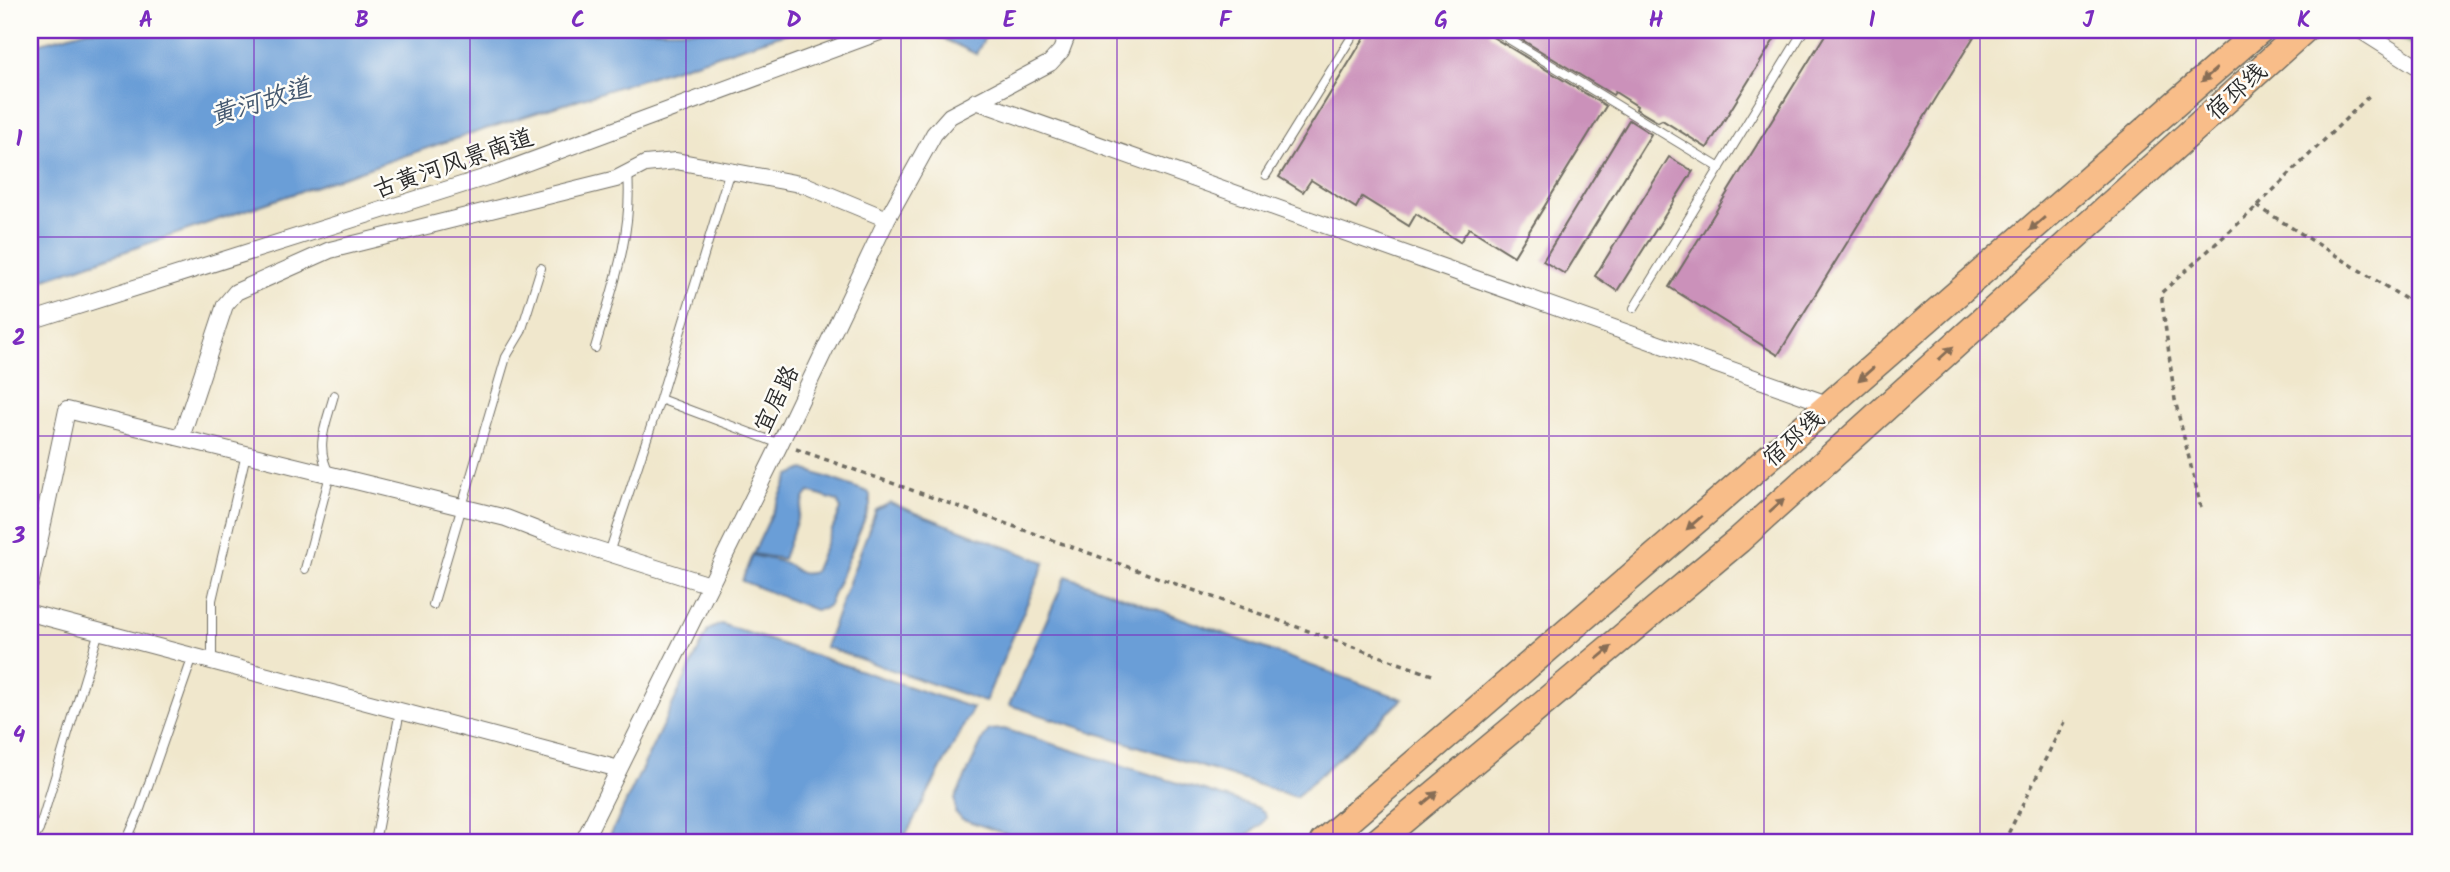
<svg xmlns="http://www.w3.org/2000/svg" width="2450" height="872" font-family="Kalam,'LXGW WenKai TC',sans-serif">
  <rect width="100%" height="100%" fill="#fdfcf7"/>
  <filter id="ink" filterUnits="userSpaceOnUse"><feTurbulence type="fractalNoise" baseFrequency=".0143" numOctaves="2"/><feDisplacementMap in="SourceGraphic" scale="14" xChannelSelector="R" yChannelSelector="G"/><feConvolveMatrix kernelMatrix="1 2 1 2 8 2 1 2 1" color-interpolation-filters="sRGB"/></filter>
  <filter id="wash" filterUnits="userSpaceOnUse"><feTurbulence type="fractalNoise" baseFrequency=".00686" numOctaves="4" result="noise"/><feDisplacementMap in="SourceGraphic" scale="28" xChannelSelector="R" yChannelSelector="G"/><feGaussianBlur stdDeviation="1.57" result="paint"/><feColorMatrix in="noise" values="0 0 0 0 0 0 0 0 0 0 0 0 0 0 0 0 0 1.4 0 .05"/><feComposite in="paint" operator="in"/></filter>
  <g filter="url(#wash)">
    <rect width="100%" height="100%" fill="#f0e7cc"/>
    <path fill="#87ce8a" stroke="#597c5a" stroke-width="2" d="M2395 30H2420V50L2392 33Z"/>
    <path fill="#6b9ed7" stroke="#4b6481" stroke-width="2" d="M88 30H796L439 144 30 284V46Z
      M935 30H989L976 54 933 34Z
      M804 469 868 492 870 495V506L829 605 823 609 815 610 742 581 752 555C762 558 773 559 782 562 794 565 796 578 814 572L841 509 837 501 809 492 805 497 783 559 753 554 790 475Z
      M890 503 1045 562 985 702 825 647 876 510Z
      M1066 576 1403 699 1296 797 1009 705Z
      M721 624 973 708 902 842H607L708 630Z
      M1004 729 1259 808 1265 813 1266 818 1262 824 1238 842H1029L962 819 955 812V799L983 739 989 730Z"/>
    <g id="blocks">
      <path fill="#cb91ba" d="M1369 30H1488L1491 36 1606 106 1514 256 1469 228 1460 242 1416 214 1409 226 1362 197 1356 208 1311 180 1303 192 1279 177Z
        M1506 30H1780L1707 148 1662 120 1658 122 1636 109 1637 106 1615 92 1613 95Z
        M1828 30H1978L1778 355 1669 287Z
        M1629 120 1651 134 1565 274 1543 261Z
        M1669 157 1693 171 1617 291 1595 276Z"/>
    </g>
  </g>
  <g filter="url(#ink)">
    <use href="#blocks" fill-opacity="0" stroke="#706d63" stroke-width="2"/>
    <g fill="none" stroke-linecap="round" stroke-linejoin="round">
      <defs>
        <path id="lane" d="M1494 30 1720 168
          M1266 175 1356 30
          M1634 308 1804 30
          M595 348C612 290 633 234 628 173
          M660 399 780 444
          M609 553 660 399 730 170
          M305 569 330 475C314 446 326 425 334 395
          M433 605 506 357 521 332 541 268
          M212 661V600L246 454
          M32 842 39 830 99 631
          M126 842 139 812 193 656
          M375 842 400 711"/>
        <path id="street" d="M2360 30 2420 68
          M976 101 1830 405
          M30 321 493 175 885 30
          M181 438 225 305 236 292 330 250 616 179 645 164 676 161 805 185 887 219
          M30 585 67 410 506 518 542 532 710 585
          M30 613 619 769
          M583 842 780 444 887 219 934 134 950 116 1050 63 1061 51 1069 30"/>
        <path id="primary" d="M1323 842 1712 507 2260 30
          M1377 842 1739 540 2304 30"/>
      </defs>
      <use href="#lane" stroke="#706d63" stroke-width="10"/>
      <use href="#street" stroke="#706d63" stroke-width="18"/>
      <use href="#primary" stroke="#706d63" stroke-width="29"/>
      <path stroke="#706d63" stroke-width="3.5" stroke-dasharray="5 5" stroke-linecap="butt" d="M2257 206 2420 308
        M796 449 1435 676
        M2201 508 2175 400 2161 293 2251 212 2371 94
        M2004 842 2064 722"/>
      <use href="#lane" stroke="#fff" stroke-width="8"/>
      <use href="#street" stroke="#fff" stroke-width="16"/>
      <use href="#primary" stroke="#f8bd89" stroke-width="26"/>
    </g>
    <defs><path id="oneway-solid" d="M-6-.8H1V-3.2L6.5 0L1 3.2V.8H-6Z" transform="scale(1.75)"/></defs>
    <g fill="#876d55">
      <use href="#oneway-solid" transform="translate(2209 75) rotate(139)"/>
      <use href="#oneway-solid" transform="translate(2037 224) rotate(139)"/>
      <use href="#oneway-solid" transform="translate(1946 353) rotate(-42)"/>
      <use href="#oneway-solid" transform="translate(1866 374) rotate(139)"/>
      <use href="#oneway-solid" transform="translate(1777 505) rotate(-42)"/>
      <use href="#oneway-solid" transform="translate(1694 523) rotate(139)"/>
      <use href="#oneway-solid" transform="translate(1604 653) rotate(-40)"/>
      <use href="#oneway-solid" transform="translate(1430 798) rotate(-40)"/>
    </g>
  </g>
  <path fill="none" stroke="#7b2cbf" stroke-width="2" stroke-opacity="0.55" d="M254 30V842M470 30V842M686 30V842M901 30V842M1117 30V842M1333 30V842M1549 30V842M1764 30V842M1980 30V842M2196 30V842M30 237H2420M30 436H2420M30 635H2420"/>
  <g text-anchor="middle" stroke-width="5" stroke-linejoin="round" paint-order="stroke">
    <g font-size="24" fill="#2b2b2b" stroke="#fdfcf7">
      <text transform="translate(2236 91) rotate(-42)" y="8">宿邳线</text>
      <text transform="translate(453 163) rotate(-19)" y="8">古黄河风景南道</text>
      <text transform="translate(776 399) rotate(-64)" y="8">宜居路</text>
      <text transform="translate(1793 438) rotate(-41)" y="8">宿邳线</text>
    </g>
    <g font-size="26" font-style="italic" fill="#455970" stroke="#fdfcf7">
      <text transform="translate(260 101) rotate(-17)" y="9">黄河故道</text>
    </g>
  </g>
  <rect width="2450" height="872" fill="none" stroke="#fdfcf7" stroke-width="77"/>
  <rect x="38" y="38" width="2374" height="796" fill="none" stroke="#7b2cbf" stroke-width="2.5"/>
  <g font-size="23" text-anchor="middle" font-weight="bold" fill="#7b2cbf">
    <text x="146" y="27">A</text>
    <text x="362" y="27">B</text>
    <text x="578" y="27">C</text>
    <text x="794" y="27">D</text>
    <text x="1009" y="27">E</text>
    <text x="1225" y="27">F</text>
    <text x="1441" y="27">G</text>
    <text x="1656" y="27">H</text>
    <text x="1872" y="27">I</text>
    <text x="2088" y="27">J</text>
    <text x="2304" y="27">K</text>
    <text x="19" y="146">1</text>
    <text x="19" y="345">2</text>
    <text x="19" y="543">3</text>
    <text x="19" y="742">4</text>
  </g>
</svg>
